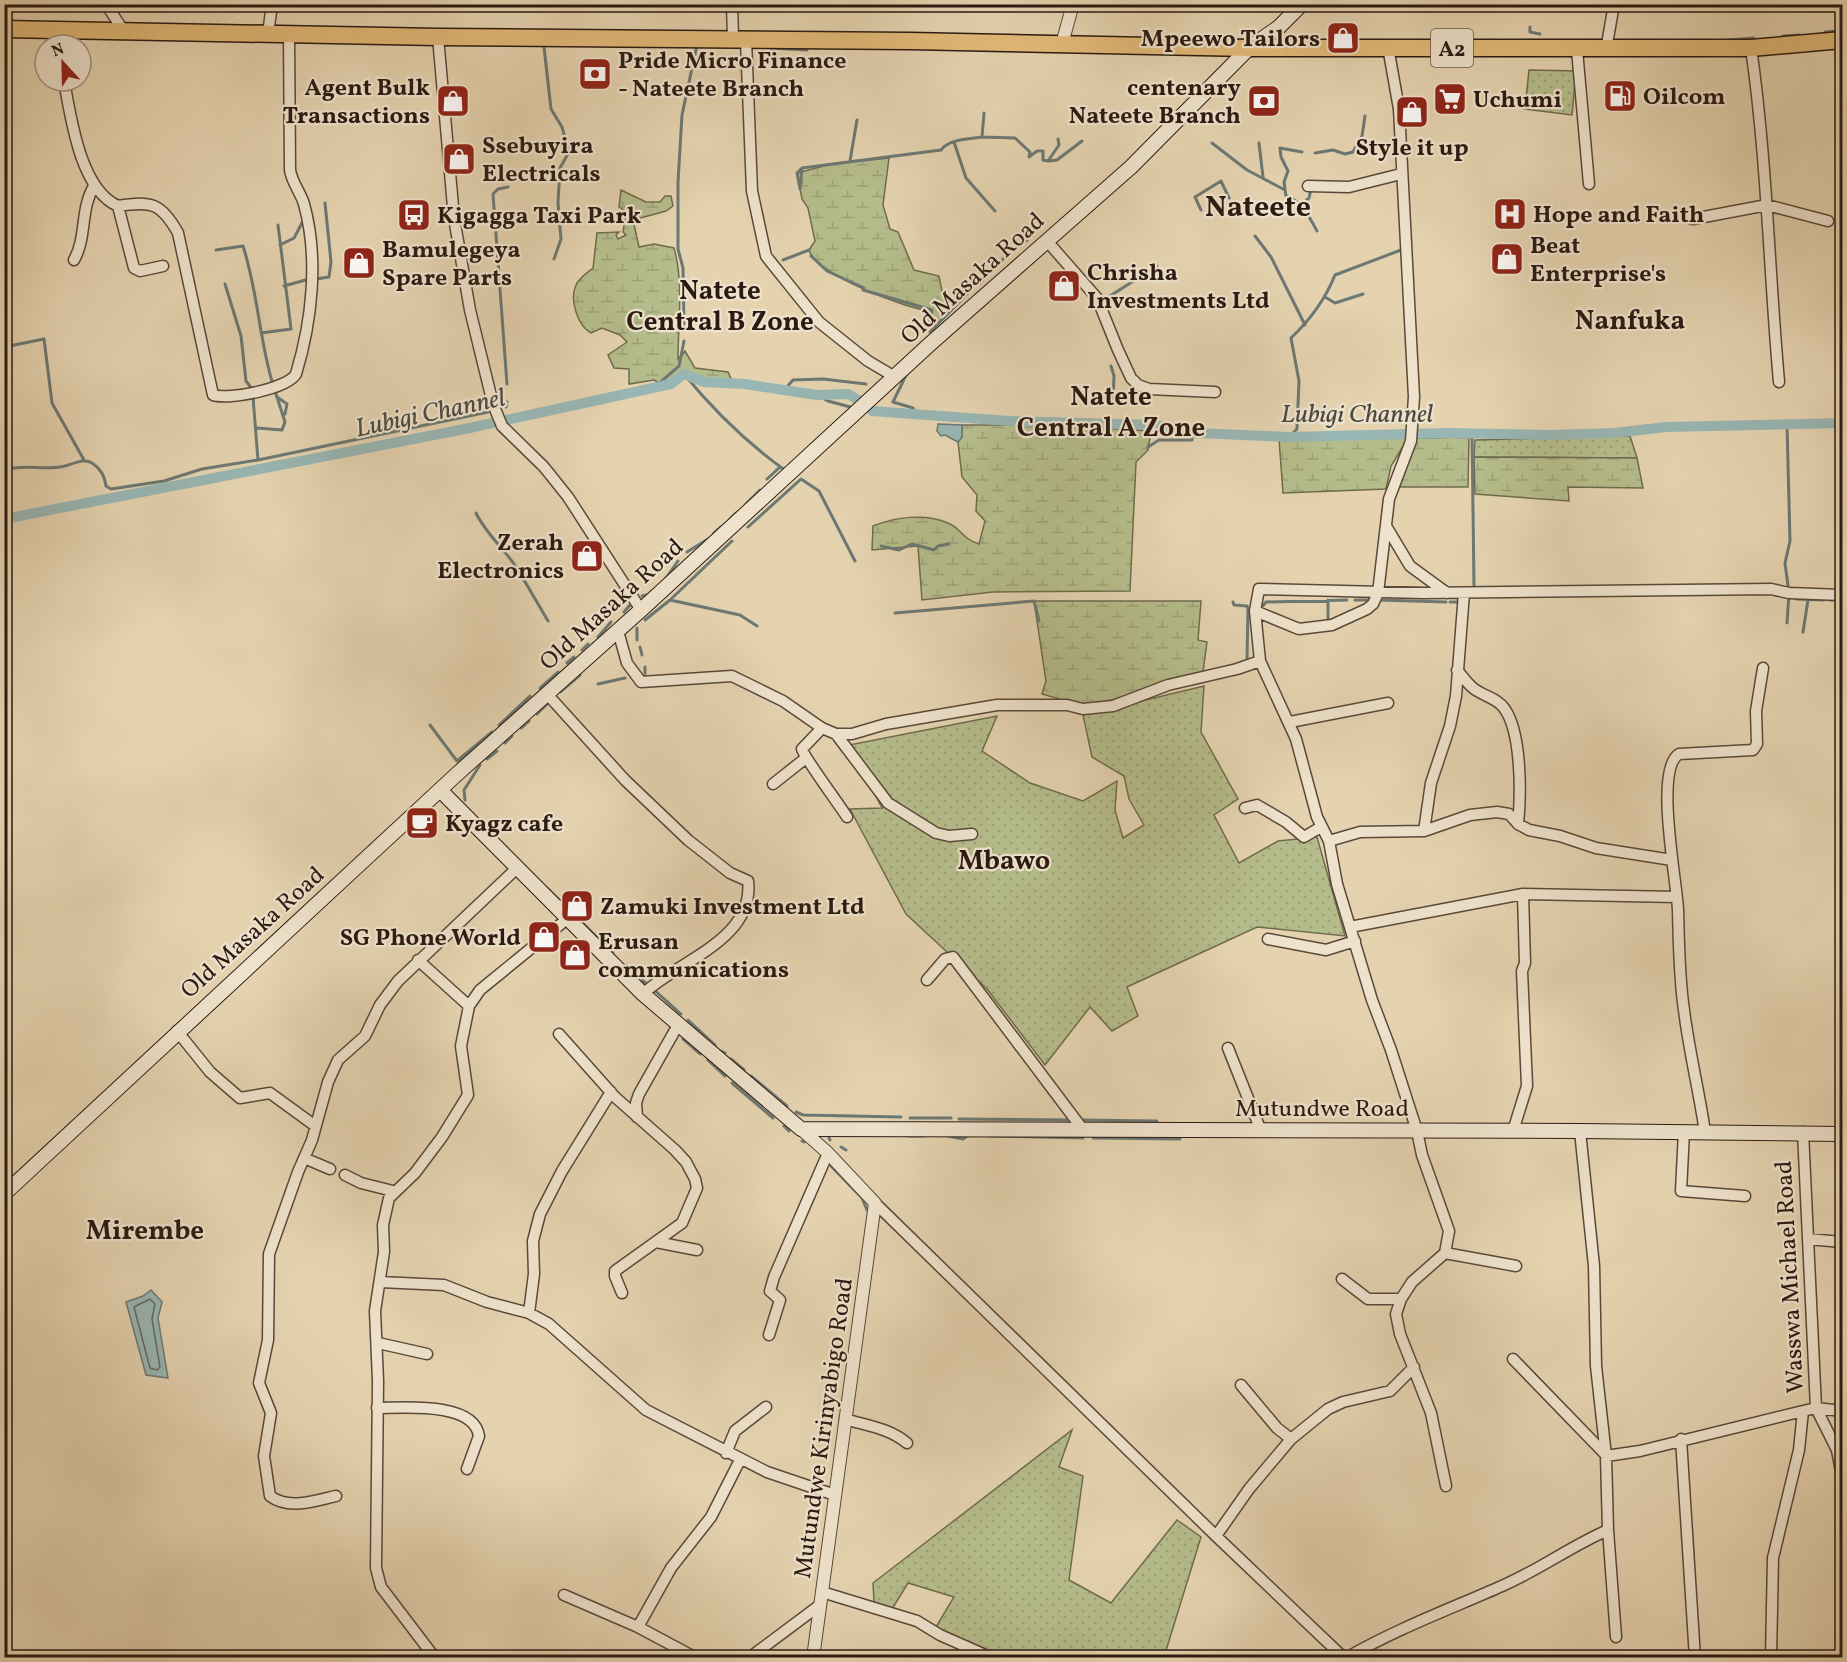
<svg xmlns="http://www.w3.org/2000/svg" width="1847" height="1662" font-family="Vollkorn,serif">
  <defs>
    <pattern id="grass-dots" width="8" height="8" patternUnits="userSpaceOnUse" patternTransform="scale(1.5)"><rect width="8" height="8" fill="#b5bc8b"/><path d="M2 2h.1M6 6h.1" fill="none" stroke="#9ca177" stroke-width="1.8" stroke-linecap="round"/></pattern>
    <pattern id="wetland-marsh" width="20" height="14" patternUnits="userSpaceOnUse" patternTransform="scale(1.5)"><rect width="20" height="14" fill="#b5bc8b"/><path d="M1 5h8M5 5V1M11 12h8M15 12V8" fill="none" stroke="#9ca177"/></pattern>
  </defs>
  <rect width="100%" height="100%" fill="#e5d3b0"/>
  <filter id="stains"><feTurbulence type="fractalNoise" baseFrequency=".00333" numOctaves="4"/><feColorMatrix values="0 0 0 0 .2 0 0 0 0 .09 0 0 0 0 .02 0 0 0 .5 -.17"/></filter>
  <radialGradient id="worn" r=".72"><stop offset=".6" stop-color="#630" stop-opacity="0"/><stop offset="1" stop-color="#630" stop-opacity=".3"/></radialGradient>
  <path fill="url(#grass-dots)" stroke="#706b4e" stroke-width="1.5" d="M1529 70 1576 71 1572 115 1525 109Z
    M1630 436 1637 458 1474 457 1475 440Z
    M1204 686 1201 732 1238 799 1214 815 1239 863 1278 841 1317 837 1345 936 1257 927 1127 987 1138 1016 1112 1031 1090 1007 1045 1065 987 989 906 914 850 809 882 808 849 745 997 716 982 751 1030 783 1083 801 1117 781 1115 810 1123 838 1144 825 1129 799 1124 776 1092 757 1083 715Z
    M1072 1430 1059 1467 1083 1476 1069 1580 1111 1603 1177 1520 1201 1537 1164 1657H1116L1109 1652 1105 1658 998 1657 936 1627 954 1597 908 1583 892 1609 874 1602 873 1583Z"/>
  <path fill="url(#wetland-marsh)" stroke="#706b4e" stroke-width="1.5" d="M889 158 883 205 890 229 898 232 914 270 939 276 942 291 957 305 936 326 930 321 932 311C908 310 815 274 809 250L815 241 808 208 802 199 797 173 824 166 822 165Z
    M621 190 646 202H660L665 196H671L673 206 666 211 633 220 639 247 654 244 674 248C684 283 678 323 678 359L685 351 695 368 728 372 733 383 704 382 684 374 671 384 663 385 654 380 629 384V369L614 368 608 355 627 342 620 335 602 328 591 333C578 326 569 300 576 285 579 278 587 273 593 268L597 233 619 232 616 235 618 239 626 235 623 232 626 212 619 207Z
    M962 425H1048L1151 431 1148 450 1136 462 1130 591 993 592 922 600 918 546 872 550 873 526C895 517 926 513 948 523 961 528 962 539 979 544L985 521 976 511 977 495 962 477 958 442 962 437Z
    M1469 437 1468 487H1397L1415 438Z
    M1408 438 1391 466 1386 489 1283 493 1279 439Z
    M1474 457 1637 458 1643 488 1568 487 1569 501 1475 494Z
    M1034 601H1201L1198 640 1207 642 1203 672 1130 696 1083 706 1042 694 1046 681Z"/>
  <path fill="#98b6b3" stroke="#6c7873" stroke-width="1.5" d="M938 424 962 425V437L958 442 945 435 941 436 937 431Z
    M151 1290 162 1302 158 1318 168 1378 146 1375 126 1302 143 1296Z"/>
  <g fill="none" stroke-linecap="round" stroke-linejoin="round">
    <path stroke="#626862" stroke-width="1.5" d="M150 1299 155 1304 152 1319 160 1367 157 1370 150 1368 134 1307Z"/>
    <path stroke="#6c7873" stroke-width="3" d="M1530 27V32L1540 34
      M1825 32 1837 31
      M1783 36 1799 35
      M1728 40 1754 38
      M544 47 551 109 562 127 569 152 560 168 558 203 561 239 554 259
      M770 48 807 50
      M982 137 1015 138 1030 152 1029 157 1037 151H1043V160L1048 161 1059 145 1058 139
      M954 142 966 178 995 211
      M1212 143 1247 170 1285 190
      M1259 143 1263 177
      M1302 152 1280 148 1281 157 1288 171 1284 182 1286 196C1301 200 1310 218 1317 231
      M1315 153 1333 150 1345 154 1353 152 1362 136 1365 116
      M850 161 857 120
      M1049 161 1057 160 1082 141
      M802 168 800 189 797 173 802 168 941 150C949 139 969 139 982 137L984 113
      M1301 205 1309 198 1311 189
      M1201 210 1195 197 1221 181 1229 198
      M1255 236 1271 257 1305 325
      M280 245 294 238 303 221
      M216 250 243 246C258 292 259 339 273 385
      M811 256 827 271 864 288 863 290 932 310 930 321 936 326
      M783 260 809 250
      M316 279 329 277 331 262 325 203
      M225 284 241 336 246 381 252 389
      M979 284 1007 255 1027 240
      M284 286 309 279
      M1110 296 1157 266
      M1325 297 1335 303 1363 294
      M684 325 683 268 678 249V182L682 115 697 45
      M930 332 971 290
      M261 333 291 329 278 225
      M4 347 44 339 52 403 84 460
      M1111 366 1114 376 1113 399
      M908 371 893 402 913 408 917 414
      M684 374C714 411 747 443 786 471
      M507 384 493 194 498 189 508 187
      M656 386 679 366 684 341
      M785 389 793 380 823 379 866 384
      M817 395 828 401 854 408
      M253 397 258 460
      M277 397 287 404 285 414 282 413
      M506 407 507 402
      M257 428 282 430 285 422 275 391
      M1472 434 1474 586
      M1289 437 1297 429 1299 381 1291 338C1310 320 1325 300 1335 275L1401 250
      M1148 447 1159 440H1192L1191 432
      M4 470C23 464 42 470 60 467 70 466 83 457 92 463 100 468 105 477 106 486L111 489 164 481 202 469 258 460 488 412
      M767 479 780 467
      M746 504 760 490
      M476 513C485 532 502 547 514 564 518 570 518 575 524 580L548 621
      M730 519 736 513
      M748 527 801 479 819 491 855 561
      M714 533 721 527
      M881 546 899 550 912 544 934 550 938 546 949 544
      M687 552 708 539
      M664 581 678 561
      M642 596 650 594
      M1796 599 1824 600
      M670 600 732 541
      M1328 600V622
      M1355 600H1372
      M1378 600 1446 602
      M1830 600H1842
      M1233 602 1234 605 1247 606 1248 609 1247 658
      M1450 602H1461
      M1261 608 1266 602 1347 600
      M624 612 630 605
      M895 613 1034 601 1039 621
      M645 620 670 600 740 615 757 626
      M1787 623 1789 593 1785 563 1790 541 1787 425
      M1803 632 1808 600
      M598 637 611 622
      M637 640V628
      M640 647 642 655
      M582 650 588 644
      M567 663 574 657
      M645 667V674
      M598 684 625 678
      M540 688 558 672
      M560 692 580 675
      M537 714 549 702
      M430 725 457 761 492 732
      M499 725 530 696
      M521 728 529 721
      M505 743 512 736
      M487 759 497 751
      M465 800 464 790 480 765
      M547 888 613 953
      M627 965 633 971
      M642 980 647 984
      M653 989 681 1014
      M688 1020 715 1045
      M683 1039 700 1054
      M721 1051 725 1053
      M731 1059 744 1070
      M708 1060 725 1076
      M751 1076 787 1106
      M732 1083 773 1118
      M796 1112 803 1115 901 1117
      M910 1118H951
      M959 1119 1072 1120
      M1081 1120 1157 1121
      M784 1126 789 1131
      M908 1136H924
      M948 1136 963 1139 967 1136
      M989 1136 1083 1138
      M829 1138 830 1140
      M1093 1138 1180 1139
      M802 1141 804 1142
      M841 1147 846 1150
      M831 1166 862 1198 867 1210"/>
    <path stroke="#98b6b3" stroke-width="10" d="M872 411 1010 421 1154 425 1196 433 1289 437 1449 433 1550 435 1614 433 1666 427 1842 423
      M4 519 465 429 671 384 684 374 704 382 744 384 817 395 848 394 860 401"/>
    <defs>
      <path id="minor" d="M106 4 123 30
        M732 4 733 39
        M60 29V45
        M268 34 272 4
        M438 37 454 218 470 310 493 404 502 426 544 467 568 497 641 610
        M746 40 752 191 766 256 819 322 868 361 895 377
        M1751 48C1767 159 1769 271 1779 382
        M1577 50 1589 184
        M1606 50 1614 4
        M64 81C71 118 80 189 118 206 150 201 161 202 178 233L213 395C229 400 287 389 296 374 312 321 319 258 304 204 300 191 292 183 290 170L289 34
        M1308 186 1349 187 1401 174
        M118 206 134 268 140 271 163 266
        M1679 215 1693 219 1767 205 1828 221
        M1047 241 1097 298 1118 350 1131 378 1138 385 1149 389 1215 392
        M74 260C87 237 80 209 94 186
        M1386 526 1410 566 1447 593
        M1255 611 1299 629 1332 625 1367 609 1373 604 1378 593 1389 499 1411 441 1414 397 1399 109 1388 47
        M618 631 627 663 641 682 732 676 783 701 822 728 836 734H852L886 724 997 705H1067L1083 709 1113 706 1168 685 1237 669 1260 661
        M1457 670C1462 676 1467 683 1473 688 1483 696 1497 698 1504 708 1522 732 1521 796 1518 824
        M547 694 625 780 688 840 730 873 748 881C755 940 677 961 643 994
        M1290 722 1388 703
        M822 728 802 749C803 756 841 807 847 817
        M836 734 888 803 936 833 949 836 972 834
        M773 784 806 758
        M1245 808 1257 805 1286 822 1304 837 1321 827
        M1424 831 1431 783 1450 726 1456 696 1464 593
        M1329 841 1360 832 1424 831 1470 815 1497 812 1509 814 1518 824 1529 830 1560 836 1596 848 1672 860
        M1350 927 1523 894 1676 897
        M1268 939 1326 950 1355 941
        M418 960 469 1006
        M927 980 945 959 953 957 1084 1131
        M177 1031 210 1072 240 1098 270 1093 314 1125
        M559 1034 615 1097 675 1150 686 1162 695 1179 697 1188 682 1223 615 1271V1276L622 1293
        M1228 1048 1261 1131
        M637 1117 636 1103 639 1094 678 1025
        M1513 1131 1527 1086 1522 971 1525 963 1523 894
        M1580 1131 1594 1266 1596 1366 1606 1456 1608 1530 1616 1637
        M1684 1131 1681 1191 1745 1196
        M1705 1132C1699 1091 1689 1051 1684 1010 1679 977 1679 944 1678 910 1677 882 1654 769 1679 754L1753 750 1757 744 1756 711 1763 668
        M304 1158 330 1169
        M345 1175 361 1183 393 1191
        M875 1203 1216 1536 1344 1658
        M1808 1239 1842 1242
        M656 1242 697 1250
        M1445 1253 1516 1266
        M1342 1279 1368 1299H1401
        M380 1282 444 1285 487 1302 529 1313 549 1324 646 1410 767 1472 835 1495
        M529 1313 534 1274 533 1241 540 1214 562 1171 611 1092
        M769 1335 780 1300 770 1291 774 1277 828 1153
        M378 1343 427 1354
        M1513 1359 1606 1455
        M1241 1385 1277 1428 1291 1439
        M377 1408C402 1408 474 1401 479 1436L467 1469
        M1816 1408 1837 1450 1841 1471
        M1816 1408 1842 1411
        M845 1419C868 1426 889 1428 907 1443
        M1681 1439 1695 1658
        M726 1453 735 1431 766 1407
        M1606 1456 1640 1451 1803 1411
        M1446 1486 1431 1413 1400 1334 1396 1314 1401 1299 1412 1282 1445 1253 1449 1231 1422 1155 1417 1131 1391 1050 1372 1000 1337 884 1329 841 1317 817 1296 739 1260 661 1255 611 1259 589 1424 593 1771 589 1789 593 1842 595
        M336 1496C314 1501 289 1510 270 1496L264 1456 271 1413 259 1383 268 1340 269 1254 298 1172 312 1140 328 1082 338 1060 365 1036 380 1005 398 981 517 868
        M1216 1536 1249 1489 1291 1439 1328 1409 1343 1402 1390 1391 1414 1367
        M822 1592 917 1621 940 1635 992 1658
        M564 1595 638 1627 696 1658
        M638 1627 671 1568 711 1517 740 1460
        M435 1658 381 1587 376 1568 378 1381 375 1311 384 1252 383 1225 389 1198 415 1173 442 1137 468 1095 461 1046 469 1006 480 990 567 919
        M749 1658 820 1605
        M1346 1658C1396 1629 1450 1609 1502 1586 1539 1570 1571 1546 1608 1530
        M1771 1658 1773 1558 1799 1450 1803 1411 1816 1408 1803 1132"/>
      <path id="tertiary" d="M1062 44 1073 4
        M801 1129 828 1153 875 1203 813 1658"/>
      <path id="secondary" d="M440 790 643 994 801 1129 1580 1131 1842 1134
        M4 1194 457 774 641 610 930 344 1131 167 1249 48 1279 27 1302 4"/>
      <path id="primary" d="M4 29 438 37 910 41 1249 48H1751L1842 40"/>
    </defs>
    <use href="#minor" stroke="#5a483a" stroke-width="13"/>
    <use href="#tertiary" stroke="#5a483a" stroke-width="14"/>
    <use href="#secondary" stroke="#2b1a12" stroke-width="16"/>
    <use href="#primary" stroke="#2b1a12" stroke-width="19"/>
    <use href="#minor" stroke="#eee2cc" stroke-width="10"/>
    <use href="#tertiary" stroke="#eee2cc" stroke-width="12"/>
    <use href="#secondary" stroke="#eee2cc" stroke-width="14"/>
    <use href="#primary" stroke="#e2ba78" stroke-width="16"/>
  </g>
  <defs>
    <symbol id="shop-square" viewBox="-11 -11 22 22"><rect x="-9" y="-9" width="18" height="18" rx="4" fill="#8f2418" stroke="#eee2cc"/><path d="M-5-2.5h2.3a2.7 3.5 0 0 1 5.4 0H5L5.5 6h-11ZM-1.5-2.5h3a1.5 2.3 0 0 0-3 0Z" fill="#fff"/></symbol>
    <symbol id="bank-square" viewBox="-11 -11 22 22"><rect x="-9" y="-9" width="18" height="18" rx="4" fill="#8f2418" stroke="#eee2cc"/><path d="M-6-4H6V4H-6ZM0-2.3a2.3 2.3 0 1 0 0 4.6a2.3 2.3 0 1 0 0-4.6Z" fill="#fff"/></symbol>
    <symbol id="fuel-square" viewBox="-11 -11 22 22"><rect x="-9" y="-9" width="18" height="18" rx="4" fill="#8f2418" stroke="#eee2cc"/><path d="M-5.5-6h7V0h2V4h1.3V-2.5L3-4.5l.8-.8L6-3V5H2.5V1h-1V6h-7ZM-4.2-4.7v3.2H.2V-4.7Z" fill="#fff"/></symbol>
    <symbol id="supermarket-square" viewBox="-11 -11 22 22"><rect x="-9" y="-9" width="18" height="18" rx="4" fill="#8f2418" stroke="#eee2cc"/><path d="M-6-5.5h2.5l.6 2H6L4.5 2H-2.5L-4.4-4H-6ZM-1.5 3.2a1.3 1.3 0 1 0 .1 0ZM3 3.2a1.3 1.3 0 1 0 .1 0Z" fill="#fff"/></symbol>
    <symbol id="hospital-square" viewBox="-11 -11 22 22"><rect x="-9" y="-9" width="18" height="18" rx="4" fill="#8f2418" stroke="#eee2cc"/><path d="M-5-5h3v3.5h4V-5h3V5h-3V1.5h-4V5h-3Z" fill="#fff"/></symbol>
    <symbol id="bus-square" viewBox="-11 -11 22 22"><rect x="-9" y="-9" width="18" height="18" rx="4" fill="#8f2418" stroke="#eee2cc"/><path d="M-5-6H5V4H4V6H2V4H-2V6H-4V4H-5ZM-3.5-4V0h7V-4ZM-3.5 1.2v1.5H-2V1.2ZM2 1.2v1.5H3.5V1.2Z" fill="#fff"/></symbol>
    <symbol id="cafe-square" viewBox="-11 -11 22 22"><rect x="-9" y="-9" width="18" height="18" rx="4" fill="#8f2418" stroke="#eee2cc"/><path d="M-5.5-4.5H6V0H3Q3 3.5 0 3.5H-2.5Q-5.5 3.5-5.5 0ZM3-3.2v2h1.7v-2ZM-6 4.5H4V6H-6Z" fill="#fff"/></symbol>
  </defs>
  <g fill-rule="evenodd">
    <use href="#shop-square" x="1324" y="19" width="38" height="38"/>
    <use href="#bank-square" x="576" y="55" width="38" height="38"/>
    <use href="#fuel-square" x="1601" y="77" width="38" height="38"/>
    <use href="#supermarket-square" x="1431" y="80" width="38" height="38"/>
    <use href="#shop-square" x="434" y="82" width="38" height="38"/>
    <use href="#bank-square" x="1245" y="82" width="38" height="38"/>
    <use href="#shop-square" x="1393" y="93" width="38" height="38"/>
    <use href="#shop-square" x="440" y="140" width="38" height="38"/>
    <use href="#hospital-square" x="1491" y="195" width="38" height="38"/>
    <use href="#bus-square" x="395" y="196" width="38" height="38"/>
    <use href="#shop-square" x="1488" y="240" width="38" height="38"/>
    <use href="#shop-square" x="340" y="244" width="38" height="38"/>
    <use href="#shop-square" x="1045" y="267" width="38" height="38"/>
    <use href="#shop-square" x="568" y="537" width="38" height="38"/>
    <use href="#cafe-square" x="403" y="804" width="38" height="38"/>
    <use href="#shop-square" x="558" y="887" width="38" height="38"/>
    <use href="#shop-square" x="525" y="918" width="38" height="38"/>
    <use href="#shop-square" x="556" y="936" width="38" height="38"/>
  </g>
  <g text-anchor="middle" stroke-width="4.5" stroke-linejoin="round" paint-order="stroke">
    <rect fill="#eee2cc" stroke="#66564a" stroke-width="1.5" x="1431" y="29" width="42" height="38" rx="4.5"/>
    <g font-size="22" font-weight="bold" fill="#2b1a12">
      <text x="1452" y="56">A2</text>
    </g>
    <g font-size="24" font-weight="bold" fill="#2b1a12" stroke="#eee2cc" text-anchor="start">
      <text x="1320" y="46" text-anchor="end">Mpeewo Tailors</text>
      <text x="618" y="68">Pride Micro Finance<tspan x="618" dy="28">- Nateete Branch</tspan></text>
      <text x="430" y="95" text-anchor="end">Agent Bulk<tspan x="430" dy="28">Transactions</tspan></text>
      <text x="1241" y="95" text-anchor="end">centenary<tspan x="1241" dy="28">Nateete Branch</tspan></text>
      <text x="1643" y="104">Oilcom</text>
      <text x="1473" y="107">Uchumi</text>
      <text x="482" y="153">Ssebuyira<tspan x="482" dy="28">Electricals</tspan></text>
      <text x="1412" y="155" text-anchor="middle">Style it up</text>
      <text x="1533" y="222">Hope and Faith</text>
      <text x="437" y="223">Kigagga Taxi Park</text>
      <text x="1530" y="253">Beat<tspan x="1530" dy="28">Enterprise's</tspan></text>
      <text x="382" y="257">Bamulegeya<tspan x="382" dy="28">Spare Parts</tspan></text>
      <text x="1087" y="280">Chrisha<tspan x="1087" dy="28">Investments Ltd</tspan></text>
      <text x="564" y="550" text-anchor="end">Zerah<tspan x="564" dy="28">Electronics</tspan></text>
      <text x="445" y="831">Kyagz cafe</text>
      <text x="600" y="914">Zamuki Investment Ltd</text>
      <text x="521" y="945" text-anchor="end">SG Phone World</text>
      <text x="598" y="949">Erusan<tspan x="598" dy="28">communications</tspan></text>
    </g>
    <g font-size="24" fill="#2b1a12" stroke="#eee2cc">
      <text transform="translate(972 278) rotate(-42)" y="8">Old Masaka Road</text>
      <text transform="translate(611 604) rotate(-42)" y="8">Old Masaka Road</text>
      <text transform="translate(252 932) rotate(-42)" y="8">Old Masaka Road</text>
      <text x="1322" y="1116">Mutundwe Road</text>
      <text transform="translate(1789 1277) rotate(-93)" y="8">Wasswa Michael Road</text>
      <text transform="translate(823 1428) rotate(-82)" y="8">Mutundwe Kirinyabigo Road</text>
    </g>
    <g font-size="26" font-style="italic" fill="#4c4942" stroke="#eee2cc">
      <text transform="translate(430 412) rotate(-12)" y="9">Lubigi Channel</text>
      <text x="1357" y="422">Lubigi Channel</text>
    </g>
    <g font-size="27" font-weight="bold" fill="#2b1a12" stroke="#eee2cc">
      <text x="720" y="299">Natete<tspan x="720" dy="31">Central B Zone</tspan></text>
      <text x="1630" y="329">Nanfuka</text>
      <text x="1111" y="405">Natete<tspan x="1111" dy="31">Central A Zone</tspan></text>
      <text x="1004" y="869">Mbawo</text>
      <text x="145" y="1239">Mirembe</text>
    </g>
    <g font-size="30" font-weight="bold" fill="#2b1a12" stroke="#eee2cc">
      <text x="1258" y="216">Nateete</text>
    </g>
  </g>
  <rect width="1847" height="1662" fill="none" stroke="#e5d3b0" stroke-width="24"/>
  <rect x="6" y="6" width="1835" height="1650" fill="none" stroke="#2b1a12" stroke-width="3"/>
  <rect x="12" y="12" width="1823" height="1638" fill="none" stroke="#2b1a12" stroke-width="1.5"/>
  <g transform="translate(63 63) rotate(338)"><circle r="28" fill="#eee2cc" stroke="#a09282" stroke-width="1.5"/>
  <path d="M0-4.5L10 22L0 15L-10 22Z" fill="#8f2418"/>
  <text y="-9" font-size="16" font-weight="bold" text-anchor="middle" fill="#2b1a12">N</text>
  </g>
  <rect width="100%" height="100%" filter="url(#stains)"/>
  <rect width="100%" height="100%" fill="url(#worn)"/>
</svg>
